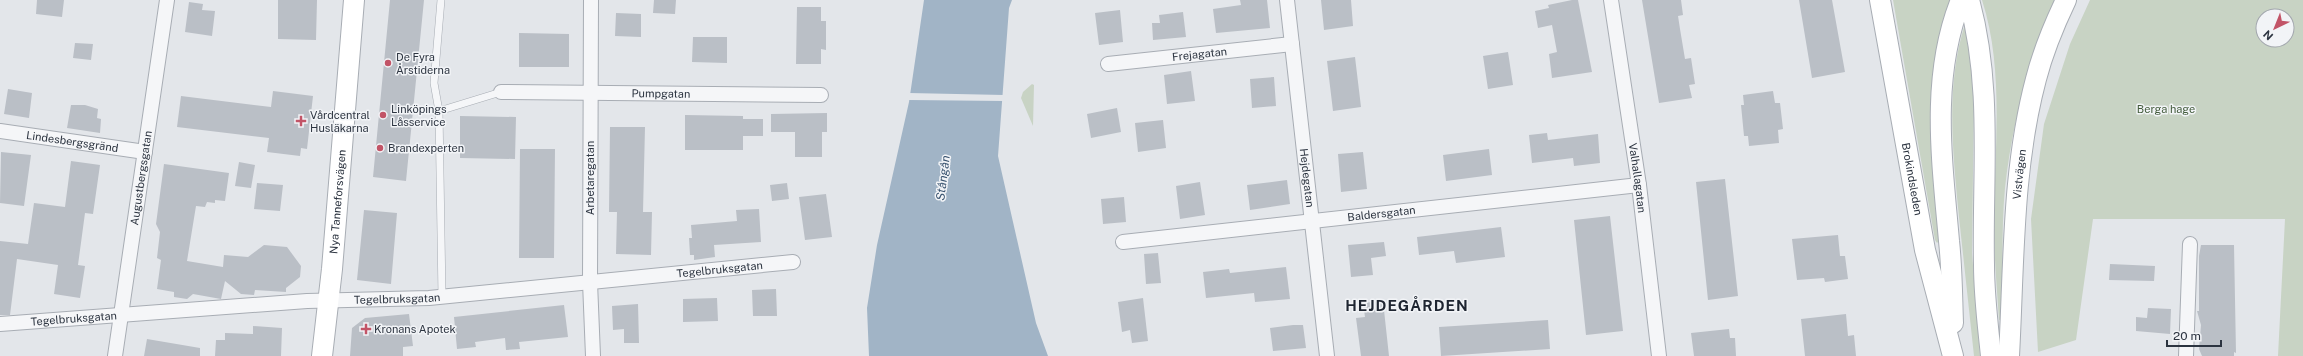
<svg xmlns="http://www.w3.org/2000/svg" width="2303" height="356" font-family="'Public Sans',sans-serif">
  <rect width="100%" height="100%" fill="#e3e6ea"/>
  <path fill="#c8d3c4" fill-rule="evenodd" d="M1893 0H1951C1921 80 1931 157 1939 241L1937 243 1935 240Z
    M1982 0H2055C2029 60 2012 123 2005 188 2001 231 2003 276 2003 319L1999 320C1997 289 1994 257 1994 226 1994 152 2005 71 1982 0Z
    M2090 0H2303V356H2278L2285 219H2093L2076 340 2038 352 2031 219 2044 124 2070 44ZM2263 16H2287V40H2263Z
    M1965 24 1974 92 1972 253 1980 356H1974C1969 310 1964 263 1959 217 1953 154 1945 86 1965 24Z
    M1032 84 1034 85 1033 126 1021 98 1023 92Z"/>
  <path fill="#a1b4c6" d="M924 0H1012L1009 8 998 156 1036 323 1048 356H869L867 308 877 245 909 102Z"/>
  <path fill="#e3e6ea" d="M909 93 1004 95V101L909 100Z"/>
  <path fill="#babfc6" d="M37 0H64L62 17 36 14Z
    M278 0H317L316 40 278 39Z
    M390 0H424L406 181 373 177Z
    M654 0H676L675 14 653 13Z
    M1240 0H1267L1270 28 1216 33 1213 9 1241 5Z
    M1321 0H1351L1353 26 1324 30Z
    M1572 0H1578L1592 72 1552 78 1549 54 1557 52 1552 25 1538 28 1535 11 1549 8 1548 5Z
    M1642 0H1681L1683 15 1678 16 1680 29 1685 59 1691 58 1695 84 1689 85 1692 98 1659 103Z
    M1799 0H1832L1845 72 1812 78Z
    M189 2 203 4 202 10 215 11 212 36 185 32Z
    M797 7H821V21H826V50L821 49V64H796Z
    M1120 10 1123 42 1099 45 1095 13Z
    M1183 12 1186 37 1153 40 1152 23H1160L1159 15Z
    M616 13 641 14V37L615 36Z
    M519 33 569 34V67H519Z
    M693 37H727V63L692 62Z
    M75 43 93 44 91 60 73 58Z
    M1508 52 1513 85 1488 89 1483 56Z
    M1355 57 1361 107 1333 111 1327 61Z
    M1191 71 1195 101 1167 104 1164 75Z
    M1274 77 1276 106 1252 108 1250 79Z
    M8 89 32 93 29 118 4 114Z
    M273 91 313 96 307 149 301 148 300 156 267 152 269 138 177 127 181 96 271 107Z
    M1773 91 1775 103H1780L1783 129 1778 130 1779 143 1749 146 1748 136H1744L1741 105H1744L1743 95Z
    M71 105H85L98 109 97 118 101 119 100 133 67 128Z
    M1117 108 1121 132 1091 138 1087 114Z
    M827 113V132H822V157H795V132H771V114Z
    M685 115 743 116V119H763V136H743V150H685Z
    M460 116 516 117 515 159 460 158Z
    M1163 120 1166 148 1138 152 1135 123Z
    M610 127H645L643 212H652L651 255 616 254 617 212H609Z
    M1547 133 1548 140 1598 134 1600 163 1574 166 1573 158 1532 163 1529 135Z
    M520 149H555L554 258H519Z
    M1489 149 1492 175 1446 181 1443 155Z
    M1 152 31 155 24 206 0 203Z
    M1363 152 1367 189 1341 192 1338 154Z
    M71 161 100 165 93 214 85 213 78 265 85 266 80 298 54 294 58 265 17 259 10 315H0V241L28 244 34 203 65 207Z
    M239 162 255 165 251 188 235 186Z
    M164 164 229 173 225 201 215 200V203L207 202 205 207 196 206 187 261 223 267 224 255 248 257 264 245 287 247 301 266 300 277 286 288V292L255 290 254 295 241 294 225 281 221 299 193 294 187 299 174 297V292L157 289 161 260 157 258 160 232 156 224Z
    M1725 179 1738 296 1708 300 1696 182Z
    M1287 180 1290 204 1250 210 1247 185Z
    M1200 182 1205 215 1180 219 1176 186Z
    M257 183 283 185 280 211 254 209Z
    M787 183 789 199 772 201 770 185Z
    M826 194 832 237 805 240 799 197Z
    M1124 197 1126 222 1103 224 1101 199Z
    M759 209 761 242 714 245 715 257 694 260V255H690L689 238H692L691 225 737 221 736 210Z
    M364 210 397 213 391 284 357 280Z
    M1610 216 1623 331 1586 335 1574 220Z
    M1501 227 1505 257 1456 263 1454 251 1419 255 1417 237Z
    M1838 235 1840 256H1845L1848 279 1825 282 1824 278 1797 280 1792 239Z
    M1384 242 1386 256 1371 258 1373 275 1351 277 1348 245Z
    M2201 245H2234L2236 353 2234 352V356H2202L2199 349 2201 325 2197 311H2199V256Z
    M1158 253 1161 283 1146 284 1144 254Z
    M2110 264 2155 266 2154 281 2109 280Z
    M1286 267 1290 299 1255 302 1254 293 1206 298 1203 272 1229 269 1230 273Z
    M776 289 777 316H753L752 290Z
    M717 298 718 321 683 322V299Z
    M1143 298 1148 341 1132 343 1130 330 1122 332 1118 302Z
    M1383 301 1389 356H1361L1356 318 1365 317 1363 303Z
    M638 304 639 343H624V329L613 330 612 306Z
    M564 305 568 337 519 342 520 349 506 350 505 338 475 342 476 347 457 349 454 317Z
    M2148 308 2171 309 2170 334 2136 331V317L2147 318Z
    M409 314 413 346 403 347V356H350L352 328 365 318Z
    M1846 314 1848 336 1854 335 1856 356H1805L1801 319Z
    M1548 320 1550 349 1441 356 1439 327Z
    M1293 325H1303L1306 348 1273 351 1270 328Z
    M253 326 282 328 281 356H215L216 340H225V333L253 334Z
    M1729 329 1730 338H1735L1736 356H1694L1691 333Z
    M147 339 200 348V356H144Z"/>
  <g fill="none" stroke-linecap="round" stroke-linejoin="round">
    <defs>
      <path id="lane" d="M439 111 434 83 441 0
        M442 296 439 111 501 92"/>
      <g id="street">
        <path d="M591 0 590 282 593 356"/>
        <path id="s1" d="M1287 0 1327 356"/>
        <path id="s2" d="M1611 0 1639 185 1659 356"/>
        <path id="s3" d="M1108 64 1292 44"/>
        <path id="s4" d="M501 92 821 95"/>
        <path id="s5" d="M0 131 145 152"/>
        <path id="s6" d="M1123 242 1639 185"/>
        <path id="s7" d="M0 324 307 301 429 298 793 262"/>
        <path id="s8" d="M115 356 167 0"/>
        <path d="M2186 356 2190 244"/>
      </g>
      <g id="secondary">
        <path id="s9" d="M1880 0 1925 250 1953 356"/>
        <path d="M1969 0C1993 87 1982 176 1984 265 1984 296 1988 326 1991 356"/>
        <path d="M1953 323C1952 296 1952 268 1949 241 1942 160 1930 77 1961 0"/>
        <path id="s10" d="M322 356 332 269 354 0"/>
        <path id="s11" d="M2009 356C2014 264 2012 169 2036 79 2043 52 2054 25 2066 0"/>
      </g>
    </defs>
    <use href="#lane" stroke="#a8adb4" stroke-width="8"/>
    <use href="#street" stroke="#a8adb4" stroke-width="16"/>
    <use href="#secondary" stroke="#a8adb4" stroke-width="22"/>
    <use href="#lane" stroke="#f5f6f8" stroke-width="7"/>
    <use href="#street" stroke="#f5f6f8" stroke-width="14"/>
    <use href="#secondary" stroke="#fff" stroke-width="20"/>
  </g>
  <g fill="#c25467" stroke="#f2f4f7" stroke-width="1.5">
    <circle cx="388" cy="63" r="4"/>
    <circle cx="383" cy="115" r="4"/>
    <path d="M299 115h4v4h4v4h-4v4h-4v-4h-4v-4h4z"/>
    <circle cx="380" cy="148" r="4"/>
    <path d="M364 323h4v4h4v4h-4v4h-4v-4h-4v-4h4z"/>
  </g>
  <g text-anchor="middle" stroke-width="3" stroke-linejoin="round" paint-order="stroke">
    <g font-size="11" fill="#2c3440" stroke="#f2f4f7">
      <text dy="4" stroke="none"><textPath href="#s3" startOffset="92">Frejagatan</textPath></text>
      <text dy="4" stroke="none"><textPath href="#s4" startOffset="160">Pumpgatan</textPath></text>
      <text dy="4" stroke="none"><textPath href="#s5" startOffset="73">Lindesbergsgränd</textPath></text>
      <text dy="4" stroke="none"><textPath href="#s11" startOffset="182">Vistvägen</textPath></text>
      <text dy="4" stroke="none"><textPath href="#s8" startOffset="180">Augustbergsgatan</textPath></text>
      <text transform="translate(590 178) rotate(-90)" y="4">Arbetaregatan</text>
      <text dy="4" stroke="none"><textPath href="#s1" startOffset="179">Hejdegatan</textPath></text>
      <text dy="4" stroke="none"><textPath href="#s2" startOffset="180">Valhallagatan</textPath></text>
      <text dy="4" stroke="none"><textPath href="#s9" startOffset="182">Brokindsleden</textPath></text>
      <text dy="4" stroke="none"><textPath href="#s10" startOffset="155">Nya Tanneforsvägen</textPath></text>
      <text dy="4" stroke="none"><textPath href="#s6" startOffset="260">Baldersgatan</textPath></text>
      <text dy="4" stroke="none"><textPath href="#s7" startOffset="722">Tegelbruksgatan</textPath></text>
      <text dy="4" stroke="none"><textPath href="#s7" startOffset="398">Tegelbruksgatan</textPath></text>
      <text dy="4" stroke="none"><textPath href="#s7" startOffset="74">Tegelbruksgatan</textPath></text>
    </g>
    <g font-size="11" fill="#2c3440" stroke="#f2f4f7" text-anchor="start">
      <text x="396" y="61">De Fyra<tspan x="396" dy="13">Årstiderna</tspan></text>
      <text x="391" y="113">Linköpings<tspan x="391" dy="13">Låsservice</tspan></text>
      <text x="310" y="119">Vårdcentral<tspan x="310" dy="13">Husläkarna</tspan></text>
      <text x="388" y="152">Brandexperten</text>
      <text x="374" y="333">Kronans Apotek</text>
    </g>
    <g font-size="11" fill="#425b3b" stroke="#f2f4f7">
      <text x="2166" y="113">Berga hage</text>
    </g>
    <g font-size="12" font-style="italic" fill="#3a5470" stroke="#f2f4f7">
      <text transform="translate(943 178) rotate(-83)" y="4">Stångån</text>
    </g>
    <g font-size="15" font-weight="bold" letter-spacing="1" fill="#1e2531" stroke="#f2f4f7">
      <text x="1407" y="311">HEJDEGÅRDEN</text>
    </g>
  </g>
  <g transform="translate(2275 28) rotate(223)"><circle r="19" fill="#f2f4f7" stroke="#a3a7ae"/>
  <path d="M0-3L7 15L0 10L-7 15Z" fill="#c25467"/>
  <text y="-6" font-size="11" font-weight="bold" text-anchor="middle" fill="#2c3440">N</text>
  </g>
  <path d="M2167 340v6h54v-6" fill="none" stroke="#2c3440" stroke-width="2"/>
  <text x="2173" y="340" font-size="12" fill="#2c3440" stroke="#f2f4f7" stroke-width="3" paint-order="stroke">20 m</text>
</svg>
